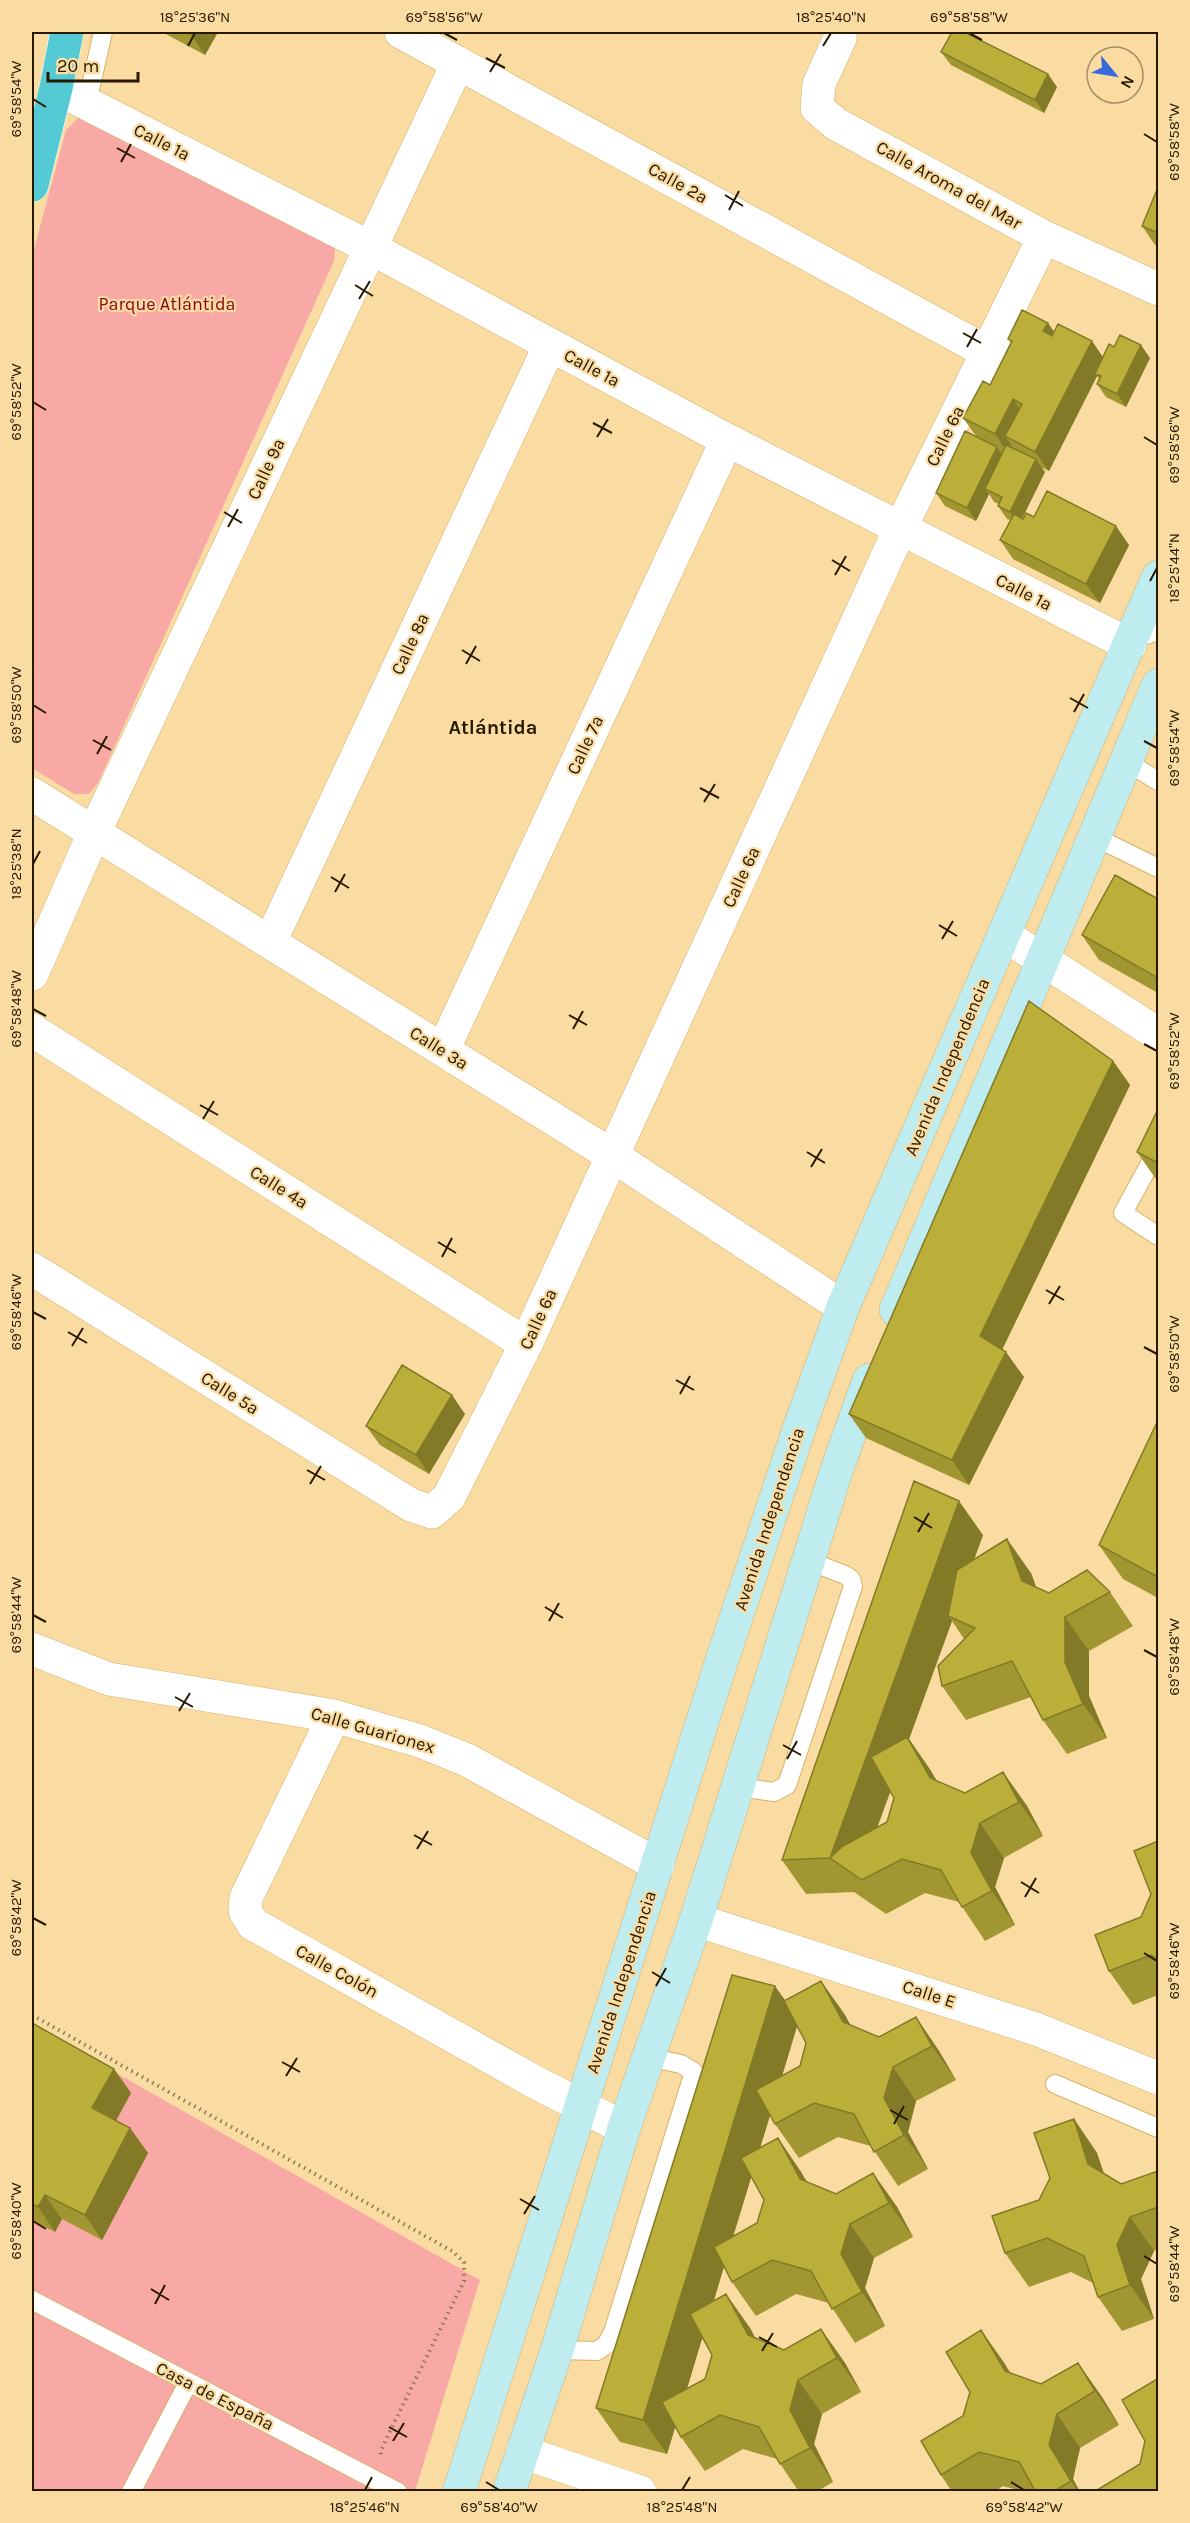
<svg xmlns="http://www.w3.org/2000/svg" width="1190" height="2523" font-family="Karla,sans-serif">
  <rect width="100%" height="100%" fill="#fadca3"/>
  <path fill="#f9a9a5" d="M81 115 335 248 334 261 98 783 89 794H74L32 768V257L66 130Z
    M32 2025 480 2280 415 2491H32Z"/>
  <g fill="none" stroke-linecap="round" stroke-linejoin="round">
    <defs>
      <path id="service" d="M87 103 103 32
        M1131 644 1143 636 1158 631
        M1127 762 1158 781
        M1095 837 1158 868
        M1158 1149 1123 1213 1158 1236
        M738 1787 774 1792 787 1785 853 1586 851 1579 845 1575 807 1560
        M1055 2084 1158 2128
        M32 2300 398 2492
        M557 2350 597 2351 606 2345 613 2332 694 2072 681 2064 647 2057
        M131 2492 188 2383"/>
      <path id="minor" d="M401 32 987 352
        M840 32V38L819 84 817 108 836 124 1044 237 1158 289
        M56 88 371 248 727 440 1130 645
        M32 794 613 1156 843 1307
        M1004 935 1158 1034
        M270 942 550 345
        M32 974 94 833 458 63
        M32 1030 526 1344
        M443 1050 727 440
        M32 1269 411 1505 432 1512 449 1497 526 1344 900 529 1044 237
        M32 1649 109 1679 334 1716 420 1741 467 1760 658 1865
        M334 1716 246 1898 245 1911 253 1924 533 2081 624 2128
        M696 1920 1036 2029 1158 2078
        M522 2452 640 2492"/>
      <path id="secondary" d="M896 1310 1158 685
        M459 2492 721 1663 801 1423 843 1307 1158 577
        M509 2492 557 2350 624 2128 696 1920 836 1472 869 1380"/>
      <path id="trunk" d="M32 185 56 88 67 32"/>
    </defs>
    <use href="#service" stroke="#d6b169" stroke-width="20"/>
    <use href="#minor" stroke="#d6b169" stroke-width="34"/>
    <use href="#secondary" stroke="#d6b169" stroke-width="34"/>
    <use href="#trunk" stroke="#fff" stroke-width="34"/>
    <path stroke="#8f7950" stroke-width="4" stroke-dasharray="1.5 4.5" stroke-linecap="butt" d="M32 2015 452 2251 464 2262V2281L390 2431 381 2451V2458"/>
    <use href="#service" stroke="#fff" stroke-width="18"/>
    <use href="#minor" stroke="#fff" stroke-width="33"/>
    <use href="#secondary" stroke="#bfecef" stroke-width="33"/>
    <use href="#trunk" stroke="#54cbd4" stroke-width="33"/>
  </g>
  <path fill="#a19631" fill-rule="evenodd" d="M162 32H218L205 55Z
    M941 52 1057 87 1044 113 951 65Z
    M1158 187V246L1155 245 1142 226Z
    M1048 323 1054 332 1103 357 1114 347 1150 358 1126 407 1106 397 1097 384 1099 379 1097 376 1049 471 1041 467 1045 472 1022 518 1034 517 1129 545 1100 603 1013 559 1000 540 1010 520 1007 519 998 506 999 504 994 502 989 494 976 521 945 506 936 493 976 436 963 418 990 385 1011 343 1008 339Z
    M1158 899V993L1099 960 1082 935Z
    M1113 1061 1130 1085 1002 1350 1024 1377 969 1485 866 1438 849 1414Z
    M1158 1109V1182L1137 1152Z
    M465 1414 429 1474 380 1445 366 1426Z
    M1158 1420V1598L1123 1579 1099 1545Z
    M983 1535 974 1559 1031 1573 1036 1587 1049 1593 1110 1592 1133 1626 1089 1651V1696L1107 1738 1067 1754 1043 1720 1031 1697 966 1720 942 1686 964 1639 952 1621 909 1739 931 1771 937 1781 965 1793 1003 1772 1027 1806 1043 1836 1004 1858 995 1887 1015 1925 985 1941 959 1902 925 1893 886 1914 854 1892 806 1894 782 1860ZM890 1792 894 1798 887 1822 877 1827Z
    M1158 1841V1995L1133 2005 1109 1971 1141 1917 1151 1894Z
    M821 1981 845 2015 850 2025 879 2037 916 2017 939 2051 956 2080 916 2101 908 2132 928 2169 898 2186 871 2146 838 2137 799 2158 775 2124 770 2115 760 2148 778 2138 801 2172 807 2182 836 2194 873 2173 897 2207 913 2237 874 2258 865 2288 885 2326 855 2343 829 2303 796 2294 756 2316 732 2282 724 2266 714 2301 726 2294 750 2328 755 2338 784 2350 821 2329 845 2363 861 2392 822 2414 814 2444 833 2482 816 2492H799L777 2459 743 2449 705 2471 681 2437 675 2427 667 2454 620 2442 596 2408 785 2001ZM797 2026 806 2043 800 2066 782 2076ZM751 2177 764 2200 757 2223 733 2236ZM702 2338 712 2355 705 2379 687 2389Z
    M32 2023 114 2069 131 2093 116 2121 130 2128 148 2153 102 2240 62 2219 55 2232 32 2220Z
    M1074 2119 1097 2153 1104 2174 1121 2184 1158 2171V2249L1154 2251 1141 2279 1154 2319 1122 2331 1098 2297 1093 2283 1071 2272 1029 2287 1005 2253 1039 2200 1050 2178Z
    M981 2330 1010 2373 1041 2384 1078 2363 1102 2397 1119 2425 1080 2448 1073 2479 1080 2492H1025L1003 2486 994 2492H952L941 2475 963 2416 970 2392Z"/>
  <path fill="#837a28" d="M189 32H218L205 55Z
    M1048 74 1057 87 1044 113 1035 100Z
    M1048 323 1061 342 1043 331Z
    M1092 341 1105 360 1095 374 1097 376 1049 471 1035 452Z
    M1141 345 1150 358 1126 407 1117 394Z
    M1013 399 1026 418 1005 436 1012 446 1008 453 995 434Z
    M997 447 1006 460 985 489 989 494 976 521 967 508Z
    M1036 459 1045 472 1019 525 1010 512Z
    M1116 526 1129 545 1100 603 1086 584Z
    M1113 1061 1130 1085 997 1360 980 1336Z
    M1006 1352 1024 1377 969 1485 952 1460Z
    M452 1395 465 1414 429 1474 416 1455Z
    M959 1501 983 1535 953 1618 948 1616 952 1621 909 1739 931 1771 954 1812 930 1778 909 1740 859 1878 830 1858Z
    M1007 1539 1031 1573 1046 1615 1022 1581Z
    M1065 1617 1089 1651V1696L1107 1738 1083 1704 1065 1662Z
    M1003 1772 1027 1806 1043 1836 1019 1802Z
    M980 1823 1004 1858 995 1887 1015 1925 992 1891 971 1853Z
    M821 1981 845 2015 867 2056 843 2022Z
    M775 1986 799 2020 667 2454 643 2420Z
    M916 2017 939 2051 956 2080 932 2046Z
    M893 2067 916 2101 908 2132 928 2169 904 2135 884 2098Z
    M114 2069 131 2093 109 2133 92 2108Z
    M1074 2119 1097 2153 1112 2198 1088 2164Z
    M130 2128 148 2153 102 2240 85 2215Z
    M778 2138 801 2172 824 2213 800 2179Z
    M873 2173 897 2207 913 2237 889 2203Z
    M45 2195 62 2219 55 2232 38 2207Z
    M1130 2217 1154 2251 1141 2279 1154 2319 1130 2285 1117 2245Z
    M850 2224 874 2258 865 2288 885 2326 862 2292 841 2254Z
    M726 2294 750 2328 772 2369 748 2335Z
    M821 2329 845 2363 861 2392 837 2358Z
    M981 2330 1005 2364 1029 2405 1005 2371Z
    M1078 2363 1102 2397 1119 2425 1095 2391Z
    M798 2380 822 2414 814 2444 833 2482 810 2448 790 2410Z
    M1057 2414 1080 2448 1073 2479 1080 2492H1078L1071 2481 1049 2445Z"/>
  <path fill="#bbaf39" stroke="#837a28" stroke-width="1.5" d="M952 32H964L1048 74 1035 100 941 52Z
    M1158 187V233L1142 226Z
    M1022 310 1048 323 1043 331 1052 336 1058 324 1092 341 1035 452 1005 436 1022 404 1013 399 995 434 963 418 983 381 990 385 1012 341 1008 339Z
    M1120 335 1141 345 1117 394 1097 384 1101 376 1095 374 1109 344 1114 347Z
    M965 431 997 447 967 508 936 493Z
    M1006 445 1036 459 1010 512 998 506 1002 497 985 489Z
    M1047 491 1116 526 1086 584 1000 540 1014 514 1023 519 1026 513 1034 517Z
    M1115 875 1158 899V978L1082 935Z
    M1029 1001 1113 1061 980 1336 1006 1352 952 1460 849 1414Z
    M1158 1109V1163L1137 1152Z
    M402 1365 452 1395 416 1455 366 1426Z
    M1158 1420V1577L1099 1545Z
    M914 1481 959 1501 830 1858 782 1860Z
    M1007 1539 1022 1581 1049 1593 1087 1570 1110 1592 1065 1617V1662L1083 1704 1043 1720 1012 1661 942 1686 938 1666 975 1628 948 1616 957 1570Z
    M907 1737 930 1778 965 1793 1003 1772 1019 1802 980 1823 971 1853 992 1891 962 1907 941 1870 902 1859 862 1880 830 1858 843 1846 887 1822 894 1798 871 1757Z
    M1158 1841V1959L1151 1955 1109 1971 1095 1935 1141 1917 1151 1894 1134 1851Z
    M732 1975 775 1986 643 2420 596 2408Z
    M821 1981 843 2022 879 2037 916 2017 932 2046 893 2067 884 2098 904 2135 874 2152 854 2114 814 2103 775 2124 756 2090 800 2066 806 2043 784 2001Z
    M32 2023 114 2069 92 2108 130 2128 85 2215 45 2195 38 2207 32 2204Z
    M1074 2119 1088 2164 1121 2184 1158 2171V2207L1130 2217 1117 2245 1130 2285 1098 2297 1084 2256 1047 2238 1005 2253 992 2216 1039 2200 1050 2178 1034 2133Z
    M778 2138 800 2179 836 2194 873 2173 889 2203 850 2224 841 2254 862 2292 832 2309 811 2271 772 2260 732 2282 714 2247 757 2223 764 2200 741 2158Z
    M726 2294 748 2335 784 2350 821 2329 837 2358 798 2380 790 2410 810 2448 780 2464 759 2427 720 2415 681 2437 662 2402 705 2379 712 2355 690 2314Z
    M981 2330 1005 2371 1041 2384 1078 2363 1095 2391 1057 2414 1049 2445 1071 2481 1053 2492H1036L1019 2462 979 2452 941 2475 921 2441 963 2416 970 2392 946 2352Z
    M1157 2379 1158 2381V2492H1098L1097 2490 1140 2464 1145 2441 1122 2400Z"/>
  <path fill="none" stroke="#271900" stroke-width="2" d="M444 33 457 40M969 33 982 40M188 46 195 33M823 46 831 33M486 58 505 68M490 72 501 54M33 99 46 107M1144 134 1157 142M117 148 135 158M121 162 131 144M725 195 743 206M729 210 739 191M355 285 373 296M359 299 370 281M963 333 981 343M967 347 977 329M33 402 46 410M593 423 612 433M597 437 608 419M1144 437 1157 445M224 512 242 523M228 527 238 509M832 560 850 571M835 575 846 556M1150 581 1157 568M462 650 480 661M466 664 476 646M1070 698 1088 708M33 705 46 713M1074 712 1084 694M93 740 111 750M1144 741 1157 748M97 754 107 736M700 788 719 798M704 802 715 784M33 864 40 851M331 877 349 888M335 892 345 874M939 925 957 936M942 939 953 921M33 1009 46 1016M569 1015 587 1025M573 1029 583 1011M1144 1044 1157 1051M200 1105 218 1115M203 1119 214 1101M807 1152 825 1163M811 1167 822 1149M438 1242 456 1253M442 1257 452 1238M1046 1290 1064 1300M1049 1304 1060 1286M33 1312 46 1319M68 1332 87 1343M72 1346 83 1328M1144 1347 1157 1354M676 1380 694 1390M680 1394 690 1376M307 1470 325 1480M310 1484 321 1466M914 1517 932 1528M918 1532 929 1513M545 1607 563 1618M33 1615 46 1622M549 1621 559 1603M1144 1650 1157 1657M175 1697 193 1707M179 1711 190 1693M783 1745 801 1755M787 1759 797 1741M414 1835 432 1845M417 1849 428 1831M1021 1882 1039 1893M1025 1897 1036 1878M33 1918 46 1925M1144 1953 1157 1961M652 1972 670 1983M656 1986 666 1968M282 2062 300 2072M286 2076 297 2058M890 2110 908 2120M894 2124 904 2106M520 2199 539 2210M524 2214 535 2196M33 2221 46 2229M1144 2256 1157 2264M151 2289 169 2300M155 2304 165 2285M759 2337 777 2347M762 2351 773 2333M389 2427 407 2437M393 2441 404 2423M486 2482 499 2490M1011 2482 1024 2490M365 2490 372 2477M682 2490 690 2477"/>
  <g text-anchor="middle" stroke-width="4.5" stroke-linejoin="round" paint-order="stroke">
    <g font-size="18" fill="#271900" stroke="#fadca3">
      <text transform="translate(162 142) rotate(27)" y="6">Calle 1ª</text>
      <text transform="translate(678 183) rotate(29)" y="6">Calle 2ª</text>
      <text transform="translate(949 185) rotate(29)" y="6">Calle Aroma del Mar</text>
      <text transform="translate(592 368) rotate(28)" y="6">Calle 1ª</text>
      <text transform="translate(945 436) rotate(-64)" y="6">Calle 6ª</text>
      <text transform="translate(266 469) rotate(-65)" y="6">Calle 9ª</text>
      <text transform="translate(1024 592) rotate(27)" y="6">Calle 1ª</text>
      <text transform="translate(410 644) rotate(-65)" y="6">Calle 8ª</text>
      <text transform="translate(585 745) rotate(-65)" y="6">Calle 7ª</text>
      <text transform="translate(741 877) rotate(-65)" y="6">Calle 6ª</text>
      <text transform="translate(439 1048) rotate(32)" y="6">Calle 3ª</text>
      <text transform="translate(947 1067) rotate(-67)" y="6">Avenida Independencia</text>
      <text transform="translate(279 1187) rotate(32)" y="6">Calle 4ª</text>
      <text transform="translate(538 1319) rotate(-65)" y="6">Calle 6ª</text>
      <text transform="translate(230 1393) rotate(32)" y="6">Calle 5ª</text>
      <text transform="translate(769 1519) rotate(-72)" y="6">Avenida Independencia</text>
      <text transform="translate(373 1730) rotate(16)" y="6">Calle Guarionex</text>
      <text transform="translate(337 1971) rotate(29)" y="6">Calle Colón</text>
      <text transform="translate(621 1982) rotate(-72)" y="6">Avenida Independencia</text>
      <text transform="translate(929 1994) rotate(18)" y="6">Calle E</text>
      <text transform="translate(215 2396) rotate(27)" y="6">Casa de España</text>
    </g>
    <g font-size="18" fill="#880218" stroke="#fadca3">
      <text x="167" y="310">Parque Atlántida</text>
    </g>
    <g font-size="20" font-weight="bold" fill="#271900" stroke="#fadca3">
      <text x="493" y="734">Atlántida</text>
    </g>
  </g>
  <rect width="1190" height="2523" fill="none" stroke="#fadca3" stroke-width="66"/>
  <g transform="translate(1115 75) rotate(120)"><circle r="28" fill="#fadca3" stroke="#a68e62" stroke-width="1.5"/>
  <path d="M0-4.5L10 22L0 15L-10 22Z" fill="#3669d9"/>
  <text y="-9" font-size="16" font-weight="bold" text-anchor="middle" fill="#271900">N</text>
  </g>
  <path d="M48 72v9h90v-9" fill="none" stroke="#271900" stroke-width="3"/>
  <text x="57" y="72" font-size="18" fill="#271900" stroke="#fadca3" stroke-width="4.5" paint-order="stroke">20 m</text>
  <rect x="33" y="33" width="1124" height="2457" fill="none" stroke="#271900" stroke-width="2"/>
  <g font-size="15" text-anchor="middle" fill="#271900">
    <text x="195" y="22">18°25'36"N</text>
    <text x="444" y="22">69°58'56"W</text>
    <text x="831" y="22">18°25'40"N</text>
    <text x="969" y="22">69°58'58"W</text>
    <text transform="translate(16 99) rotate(-90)" y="5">69°58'54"W</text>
    <text transform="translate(1174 142) rotate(-90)" y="5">69°58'58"W</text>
    <text transform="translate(16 402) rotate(-90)" y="5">69°58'52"W</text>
    <text transform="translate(1174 445) rotate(-90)" y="5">69°58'56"W</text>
    <text transform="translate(1174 568) rotate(-90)" y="5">18°25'44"N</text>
    <text transform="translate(16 705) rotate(-90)" y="5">69°58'50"W</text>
    <text transform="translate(1174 748) rotate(-90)" y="5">69°58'54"W</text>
    <text transform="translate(16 864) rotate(-90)" y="5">18°25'38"N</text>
    <text transform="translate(16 1009) rotate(-90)" y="5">69°58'48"W</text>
    <text transform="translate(1174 1051) rotate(-90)" y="5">69°58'52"W</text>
    <text transform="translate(16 1312) rotate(-90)" y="5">69°58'46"W</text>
    <text transform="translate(1174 1354) rotate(-90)" y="5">69°58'50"W</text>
    <text transform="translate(16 1615) rotate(-90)" y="5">69°58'44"W</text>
    <text transform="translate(1174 1657) rotate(-90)" y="5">69°58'48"W</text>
    <text transform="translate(16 1918) rotate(-90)" y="5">69°58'42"W</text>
    <text transform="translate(1174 1961) rotate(-90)" y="5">69°58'46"W</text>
    <text transform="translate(16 2221) rotate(-90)" y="5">69°58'40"W</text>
    <text transform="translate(1174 2264) rotate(-90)" y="5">69°58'44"W</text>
    <text x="365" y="2512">18°25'46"N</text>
    <text x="499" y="2512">69°58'40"W</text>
    <text x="682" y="2512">18°25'48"N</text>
    <text x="1024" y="2512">69°58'42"W</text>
  </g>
</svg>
